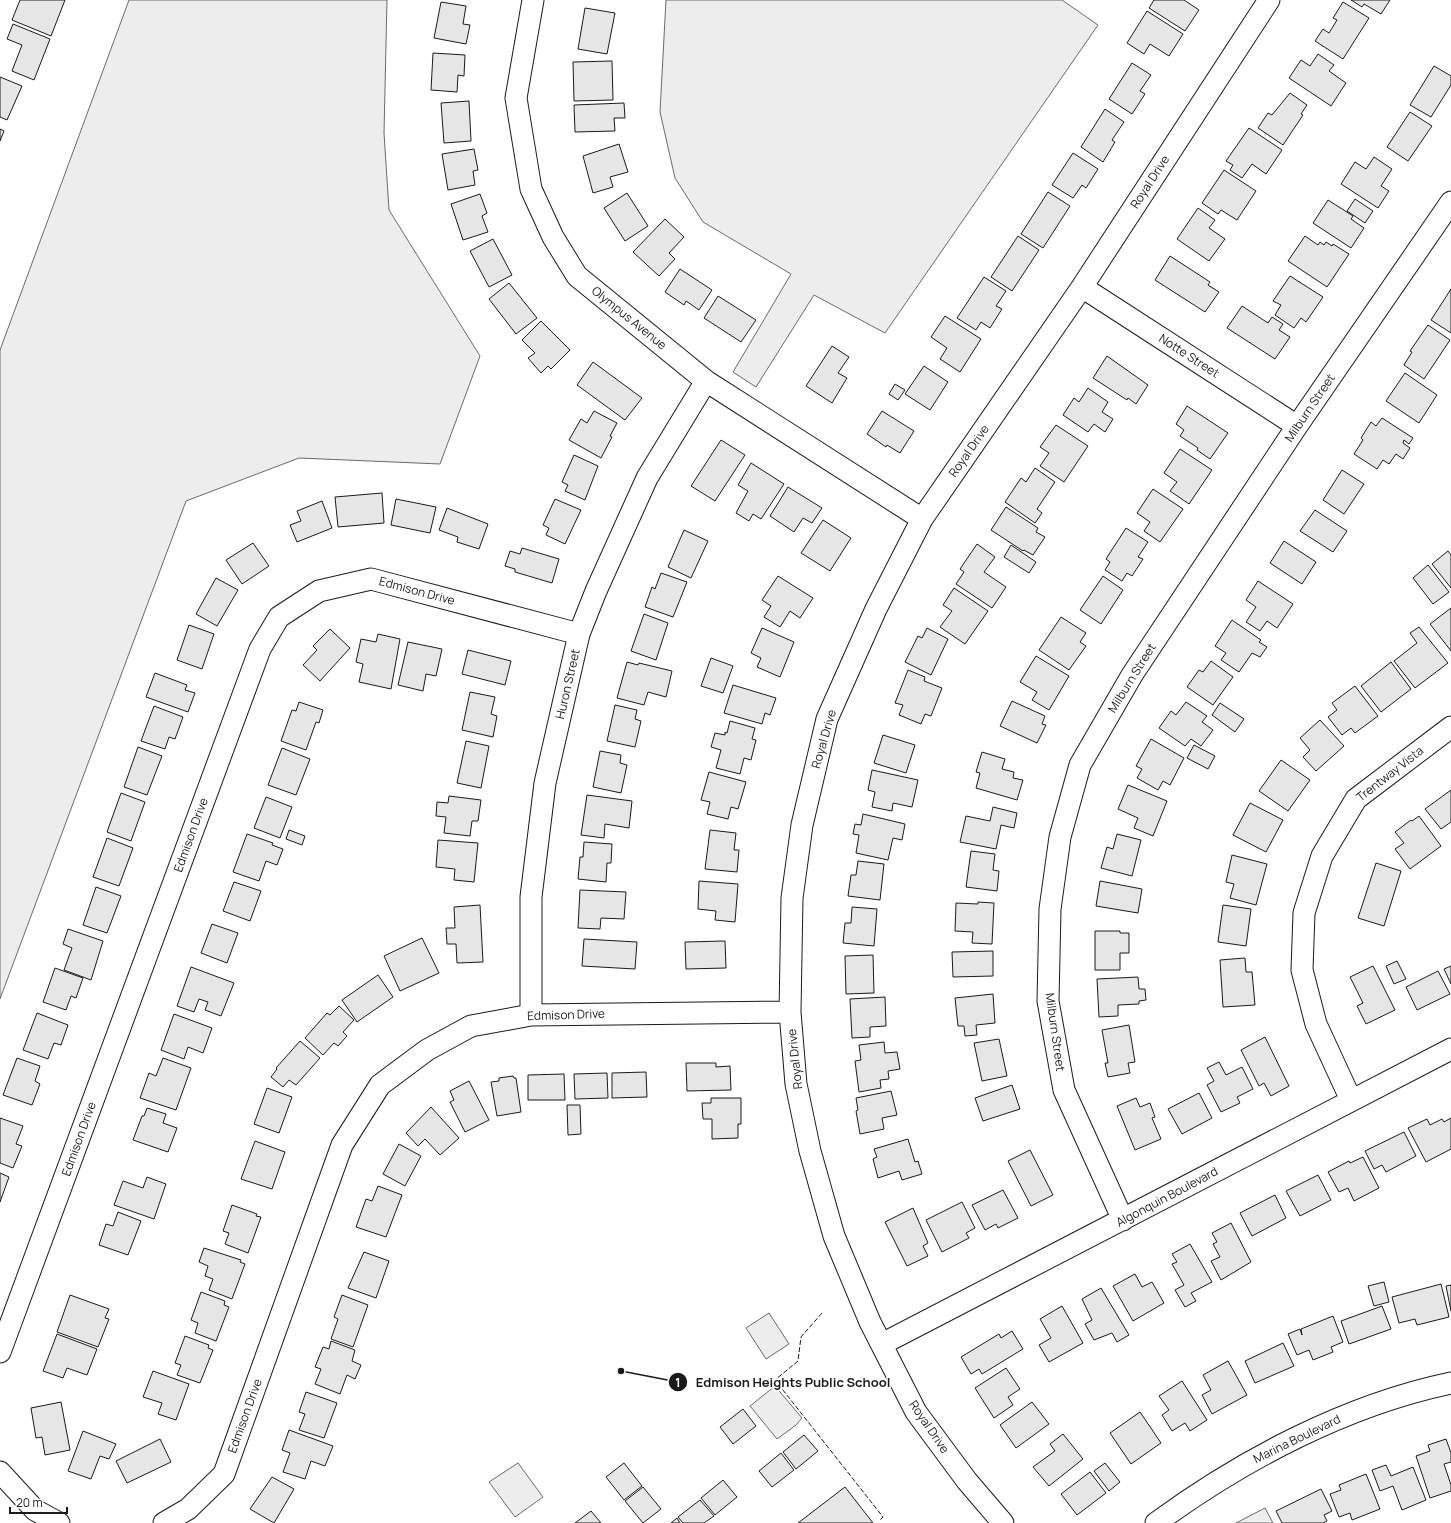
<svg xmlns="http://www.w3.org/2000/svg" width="1451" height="1523" font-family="Manrope,sans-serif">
  <rect width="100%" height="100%" fill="#fff"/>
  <path fill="#ededed" stroke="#6a6a6a" d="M129 0H387L384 133 389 210 480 356 440 464 299 458 186 501 0 999V350Z
    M666 0H1062L1098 25 885 333 814 295 756 387 733 372 791 274 703 222 675 178 660 112Z
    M769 1313 789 1344 766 1359 746 1328Z
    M775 1386 802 1418 796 1425 777 1439 750 1406Z
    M518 1463 543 1497 515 1517 489 1482Z
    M1265 1508 1273 1523H1236Z"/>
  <path fill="#e6e6e6" stroke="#1a1a1a" d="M20 0H65L51 36 12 20Z
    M1154 0H1184L1199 10 1185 31 1149 8Z
    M1351 0H1390L1381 14 1364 4 1362 7Z
    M441 2 466 6 463 24 470 25 466 44 434 38Z
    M1343 2 1369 18 1343 59 1315 41 1323 29 1329 33 1337 20 1333 18Z
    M585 8 615 13 607 54 578 49Z
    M1147 11 1183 34 1169 56 1150 44 1144 54 1127 43Z
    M13 24 50 39 34 80 12 71 22 45 7 39Z
    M433 53 465 55 464 76 458 75 457 92 431 90Z
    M1318 54 1334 65 1329 71 1346 83 1331 106 1289 78 1301 60 1310 66Z
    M612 61 613 100 574 101 573 62Z
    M1132 63 1151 75 1140 91 1145 94 1132 114 1109 99Z
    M1434 66 1451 76V85L1431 117 1410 105Z
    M0 77 22 86 7 120 0 117Z
    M1290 93 1307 105 1301 114 1303 115 1283 145 1258 128 1268 113 1272 115Z
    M469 101 471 141 444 143 441 103Z
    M624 103 625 118H614L615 131 575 132 574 105Z
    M1105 109 1124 122 1112 140 1115 142 1103 162 1081 147Z
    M1410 112 1432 126 1408 161 1387 147Z
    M1249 128 1282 150 1266 174 1252 164 1242 178 1230 170 1233 165 1226 161Z
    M0 129 4 131 0 141Z
    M619 144 628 172 610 177 613 187 593 193 583 156Z
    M474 149 478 170 473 171 475 185 448 190 442 154Z
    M1073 153 1098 169 1086 188 1082 185 1073 198 1052 185Z
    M1374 157 1392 169 1381 186 1389 191 1378 208 1341 184 1355 162 1366 169Z
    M1224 170 1256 191 1237 220 1221 210 1218 214 1202 203Z
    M1048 192 1070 206 1043 248 1021 234Z
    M627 193 648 226 625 241 604 208Z
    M480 194 487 213 482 216 488 232 463 240 451 204Z
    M1355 199 1373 211 1365 223 1347 211Z
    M1328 200 1353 216 1351 219 1364 228 1351 248 1313 223Z
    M1198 208 1215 220 1209 228 1225 239 1209 261 1177 239Z
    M665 219 684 237 669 253 675 259 659 276 633 252Z
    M1018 236 1039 250 1012 291 991 277Z
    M1305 236 1318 245 1320 242 1324 245 1326 242 1332 246 1333 244 1349 254 1327 287 1288 261Z
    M493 239 512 275 489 287 470 251Z
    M1170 256 1210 282 1208 285 1219 292 1205 312 1155 280Z
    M680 269 712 290 699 310 686 301 684 305 665 292Z
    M1290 276 1323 297 1306 322 1301 318 1294 328 1275 315 1281 305 1273 301Z
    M984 277 1006 291 996 306 1002 309 990 328 981 322 976 330 957 318Z
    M509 283 537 318 516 334 489 299Z
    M1451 289V333L1431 320Z
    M718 296 756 320 741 342 704 318Z
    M1242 306 1268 323 1272 317 1283 324 1279 330 1290 337 1275 359 1227 328Z
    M945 316 981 339 960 372 940 359 947 348 931 337Z
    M541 321 570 350 551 369 548 366 541 373 528 358 535 353 522 340Z
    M1428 325 1450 340 1424 379 1404 365 1412 352 1410 351Z
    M832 346 849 357 838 373 847 378 832 403 806 386Z
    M1107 356 1148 385 1136 404 1128 398 1127 400 1093 378Z
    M593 362 642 398 625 420 577 385Z
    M924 366 948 382 930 410 905 394Z
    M1405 373 1437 395 1419 423 1386 401Z
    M895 384 905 390 898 400 889 394Z
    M1088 388 1108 402 1102 412 1113 419 1105 432 1094 424 1088 432 1063 415 1074 398 1079 402Z
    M1187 406 1228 433 1210 459 1197 450 1198 448 1180 436 1184 430 1176 424Z
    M594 411 617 423 610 436 612 437 601 458 569 440 581 419 587 423Z
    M882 411 914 431 900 453 887 445 886 447 867 434Z
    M1382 418 1413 438 1409 444 1404 440 1403 443 1410 448 1403 459 1396 454 1389 464 1383 460 1377 469 1354 454 1363 440 1361 438 1371 422 1376 426Z
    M1056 425 1088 446 1064 482 1040 466 1049 453 1040 447Z
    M721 440 745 455 715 501 691 486Z
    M1180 449 1212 470 1189 504 1170 491 1177 482 1164 473Z
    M574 455 598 466 585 500 565 491 568 485 562 482Z
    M751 463 784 484 761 519 753 514 749 521 736 513 748 491 738 485Z
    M1035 468 1055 482 1037 509 1042 513 1035 523 1005 502 1021 478 1026 482Z
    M1342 470 1364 484 1344 514 1323 500Z
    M788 487 822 508 812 523 803 518 794 532 770 516Z
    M1153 489 1183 509 1160 542 1144 531 1150 522 1137 513Z
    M382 493 384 523 338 527 335 497Z
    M396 499 436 507 430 533 391 525Z
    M555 499 581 510 565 544 546 535 549 528 543 525Z
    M322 501 332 528 297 542 290 525 301 521 297 511Z
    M1006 507 1038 528 1036 532 1045 537 1033 555 1024 550 1023 551 991 530Z
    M447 508 488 524 479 549 457 542 458 537 439 530Z
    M1315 510 1347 531 1333 552 1300 531Z
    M823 520 851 538 830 571 801 553Z
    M1126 528 1148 542 1138 557 1143 559 1132 576 1127 573 1122 581 1105 570 1110 562 1106 559Z
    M684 530 708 541 691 578 668 567Z
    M1284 541 1316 562 1302 584 1270 563Z
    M253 543 269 566 242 584 226 560Z
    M977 544 995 557 984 572 1006 587 992 608 956 584 964 572 960 569Z
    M1011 545 1036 562 1029 573 1004 557Z
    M522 548 559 559 552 583 515 572V569L505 566 510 551 520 554Z
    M1448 551 1451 555V588L1432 564Z
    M1428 565 1449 592 1433 604 1413 578Z
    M661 573 687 582 673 617 645 607 652 587 655 589Z
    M778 576 813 598 800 618 790 611 780 627 764 617 771 606 762 600Z
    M1103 576 1123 590 1101 624 1080 610Z
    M216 578 238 590 217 626 196 614Z
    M1258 581 1293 604 1277 628 1267 621 1260 631 1246 622 1256 607 1246 600Z
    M954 588 988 611 965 644 940 627 952 611 943 605Z
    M1451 608V651L1430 624Z
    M644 614 668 623 656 660 631 651Z
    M1061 617 1086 633 1080 642 1086 646 1069 670 1039 650Z
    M1232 620 1261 640 1259 642 1267 647 1260 657 1252 653 1239 672 1221 660 1226 653 1215 646Z
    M189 625 214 634 202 669 177 660Z
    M1419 627 1448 663 1415 688 1394 661 1417 643 1410 633Z
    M762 628 794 642 780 677 757 667 761 658 751 653Z
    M927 628 948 639 931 675 905 662 918 636 922 638Z
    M330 629 350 648 320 681 303 665 317 650 313 646Z
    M378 634 400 639 391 689 359 682 363 664 356 662 361 639 376 642Z
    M408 642 442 649 436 676 426 674 423 691 398 685Z
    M468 650 511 661 505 685 462 674Z
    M1036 656 1069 676 1049 710 1032 700 1037 692 1020 682Z
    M711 658 733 666 723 693 701 686Z
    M1211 661 1233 677 1213 705 1187 687 1199 670 1203 672Z
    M627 662 638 665 639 663 672 671 666 697 648 692 644 705 617 698Z
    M1391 662 1411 689 1381 712 1361 686Z
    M908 670 925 677 924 681 942 688 931 716 925 714 921 724 899 715 903 705 895 703Z
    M155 673 187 685 185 690 195 693 188 712 146 697Z
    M733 685 776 698 770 715 765 713 762 724 724 713Z
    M1355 686 1378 716 1355 733 1351 728 1342 735 1328 717 1337 710 1332 703Z
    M470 692 495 697 491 714 497 716 493 737 462 730Z
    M1012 701 1045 716 1042 724 1046 725 1037 743 1000 726Z
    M299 702 323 710 319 723 316 722 306 750 281 741 292 710 296 711Z
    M1186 702 1207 716 1202 722 1213 730 1201 746 1191 739 1185 746 1159 728 1171 711 1176 715Z
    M1220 703 1244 719 1235 732 1212 715Z
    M615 705 637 710 635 719 641 721 635 747 607 741Z
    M154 706 183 717 175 739 169 737 165 749 141 741Z
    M1320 720 1344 746 1316 771 1303 757 1310 750 1300 738Z
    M730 721 755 728 752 739 756 740 751 760 744 758 740 774 716 768 721 750 711 747 715 733 725 735V732L727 733Z
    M883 735 915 745 906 773 874 763Z
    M1151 739 1184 758 1170 785 1163 781 1158 790 1137 778 1142 769 1136 766Z
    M466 741 489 746 481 788 457 783Z
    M1194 745 1215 756 1208 769 1187 758Z
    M138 747 162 756 147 795 124 787Z
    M282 748 310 759 296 795 268 785Z
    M600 751 621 755 620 763 627 765 621 793 593 787Z
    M982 752 1005 759 1002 769 1014 772 1013 778 1023 780 1017 800 976 788 980 773 976 772Z
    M1281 760 1310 780 1288 811 1259 791Z
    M872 770 918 780 912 807 893 803 892 811 872 807 875 792 868 790Z
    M709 772 746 782 738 809 731 807 728 819 707 814 710 802 701 800Z
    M1128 785 1167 801 1153 836 1134 828 1138 818 1118 809Z
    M1451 790V822L1441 829 1425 809Z
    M121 793 145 802 131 841 107 832Z
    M587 795 632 801 629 828 605 824 604 838 581 835Z
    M449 796 481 800 478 821H472L470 836 444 833 446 817 436 816 437 802 448 803Z
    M266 797 292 807 280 838 254 828Z
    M1250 803 1283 820 1266 852 1233 835Z
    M993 807 1017 813 1014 828 1001 825 996 849 960 842 966 816 990 821Z
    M863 814 905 824 902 840 893 838 888 860 856 853 859 835 853 834 855 824 861 825Z
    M1419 816 1441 846 1410 869 1395 849 1404 843 1395 832 1411 820 1412 821Z
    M289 830 305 836 302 845 286 839Z
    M710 830 736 833 734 850H739L737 872 705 869Z
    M247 834 273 843 272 845 283 849 277 865 266 861 259 881 233 872Z
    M1117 834 1141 840 1132 876 1101 868 1107 847 1113 849Z
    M107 838 133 848 119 886 93 877Z
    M438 840 478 843 474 882 454 880 455 869 436 867Z
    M584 842 612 844 611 863H607L606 882 578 879 580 857H583Z
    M971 851 995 854 993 870 999 871 997 891 966 887Z
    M1232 855 1267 864 1256 905 1230 898 1234 884 1226 882Z
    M858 861 884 864 880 900 848 896 851 875H856Z
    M1376 863 1401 871 1384 926 1358 918Z
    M699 881 738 884 735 922 715 920 716 911 698 909Z
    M1100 881 1142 889 1138 913 1096 906Z
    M234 882 261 891 250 921 223 911Z
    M96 887 121 896 107 933 83 925Z
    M580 890 626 892 624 919 601 918 600 929 578 928Z
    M978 902 994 903 992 944 972 943 973 932 955 931 956 903 978 904Z
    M480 905 483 962 457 963 456 944H447L446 928H455L454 907Z
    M1223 905 1251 909 1246 946 1218 942Z
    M852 907 877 909 874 946 843 943 845 923H851Z
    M212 924 238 933 227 963 201 953Z
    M68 929 103 941 91 980 64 970 72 948 63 944Z
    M1095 931H1120V933H1129V953H1120V970H1095Z
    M422 938 439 973 400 991 384 956Z
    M584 939 637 942 635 969 582 966Z
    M725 941 726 968 686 969 685 942Z
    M993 951V976L953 977 952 952Z
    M873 955 874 993 846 994 845 956Z
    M1245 958 1246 972H1252L1255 1005 1223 1007 1220 960Z
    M1397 961 1406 979 1394 984 1386 966Z
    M1373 966 1395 1010 1366 1024 1357 1006 1363 1003 1350 977Z
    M1451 966V984L1444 969Z
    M191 967 234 983 221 1016 205 1010 208 1002 199 999 194 1012 177 1006Z
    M55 968 83 978 76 998 71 996 66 1010 43 1002Z
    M1438 971 1450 994 1417 1010 1406 987Z
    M378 975 393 997 357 1022 342 1000Z
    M1138 977 1139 989H1145L1146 1000 1139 1001V1004L1118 1005V1016L1099 1017 1097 979Z
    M993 994 995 1023 976 1025 977 1035 965 1036 964 1026H958L955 998Z
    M885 997 886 1026 870 1027V1037L852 1038 850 999Z
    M339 1006 354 1020 343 1032 347 1036 338 1046 334 1043 323 1055 305 1038 327 1013 330 1015Z
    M37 1013 68 1025 61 1045 54 1043 48 1059 23 1050Z
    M174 1014 212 1028 203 1053 188 1047 184 1059 161 1050Z
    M1129 1025 1135 1062 1128 1063 1130 1073 1108 1077 1105 1063H1108L1102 1030Z
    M1265 1037 1289 1086 1271 1096 1264 1083 1259 1086 1241 1050Z
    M999 1039 1007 1076 982 1081 974 1043Z
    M300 1041 320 1058 296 1085 289 1080 283 1087 271 1077 277 1069 276 1068Z
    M884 1042 885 1053 897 1052 900 1069 888 1071 889 1079 880 1080 881 1088 859 1092 855 1061 861 1060 859 1045Z
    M17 1058 40 1066 35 1081 40 1084 32 1105 3 1095Z
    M163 1058 191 1068 176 1110 140 1098 149 1073 156 1076Z
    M1219 1062 1226 1075 1242 1067 1253 1089 1237 1097 1240 1103 1221 1112 1207 1085 1214 1081 1207 1068Z
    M686 1063H716V1067L730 1066 731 1090 687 1091Z
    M646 1072 647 1097 612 1098V1073Z
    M607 1073 608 1098 575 1099 574 1074Z
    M564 1074 565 1100H528V1075Z
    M513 1076 514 1078H516L521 1112 497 1116 491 1082 499 1081V1078Z
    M469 1081 489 1120 465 1132 450 1102 454 1100 450 1091Z
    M1012 1085 1020 1109 983 1121 975 1098Z
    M267 1088 292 1097 279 1133 254 1124Z
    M891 1091 897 1115 882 1118 884 1129 860 1134 856 1111 858 1110 856 1098Z
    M1199 1093 1212 1118 1182 1134 1168 1109Z
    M711 1098H741V1124H738V1138L712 1139V1119H703L702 1103H711Z
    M1136 1098 1140 1107 1150 1103 1155 1117 1152 1118 1161 1139 1135 1150 1117 1106Z
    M567 1105H580L581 1134 568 1135Z
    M431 1107 459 1138 440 1155 425 1139 418 1146 406 1133Z
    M147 1108 166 1114 163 1123 177 1128 168 1152 133 1140 142 1116H144Z
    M0 1118 23 1126 16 1144 22 1146 13 1168 0 1163Z
    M1451 1118V1149L1426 1162 1408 1128 1427 1119 1430 1125 1442 1119 1444 1122Z
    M1404 1132 1416 1156 1386 1172 1382 1165 1374 1169 1365 1151Z
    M908 1139 915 1162 918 1161 922 1174 902 1180 899 1171 878 1178 873 1159 877 1157 874 1149Z
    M255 1141 285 1152 272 1189 241 1179Z
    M399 1144 421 1156 405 1186 383 1174Z
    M1030 1150 1053 1195 1031 1206 1008 1161Z
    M1363 1157 1379 1188 1354 1201 1348 1188 1339 1192 1328 1172 1349 1161 1350 1163Z
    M0 1173 9 1177 0 1202Z
    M1318 1175 1331 1200 1300 1216 1286 1191Z
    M147 1177 166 1184 154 1219 114 1205 123 1181 143 1188Z
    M378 1186 402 1195 386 1237 356 1227 366 1199 372 1201Z
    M1003 1190 1018 1218 998 1228 996 1224 985 1230 972 1205Z
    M1275 1195 1286 1218 1252 1236 1240 1213Z
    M962 1202 975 1228 966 1233 969 1238 942 1252 926 1220Z
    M232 1205 257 1214 256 1216 261 1217 248 1253 225 1244 229 1233 223 1231Z
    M913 1208 928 1243 923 1246 928 1256 907 1266 885 1222Z
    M118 1212 141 1221 128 1255 99 1245 106 1224 113 1226Z
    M1231 1223 1251 1262 1221 1280 1211 1261 1220 1257 1213 1244 1217 1242 1212 1233Z
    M1190 1244 1212 1282 1191 1293 1196 1301 1185 1307 1175 1290 1184 1285 1172 1264 1177 1262 1172 1254Z
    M204 1248 241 1260 240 1262 245 1264 232 1299 209 1290 213 1279 205 1276 208 1266 199 1262Z
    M364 1252 389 1261 376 1298 348 1288Z
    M1135 1274 1142 1287 1152 1282 1164 1303 1133 1321 1113 1286Z
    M1384 1282 1389 1302 1374 1306 1368 1286Z
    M1441 1284 1449 1317 1417 1325 1415 1319 1399 1323 1392 1297Z
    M1451 1285V1311L1446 1286Z
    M1101 1288 1129 1335 1117 1342 1112 1333 1094 1340 1085 1324 1092 1320 1082 1299Z
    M201 1292 225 1301 224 1305 229 1307 216 1341 195 1333 198 1323 191 1320Z
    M70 1295 109 1309 105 1318 109 1319 98 1347 57 1332Z
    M342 1295 368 1305 353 1347 331 1339 338 1319 334 1317Z
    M1062 1306 1083 1343 1049 1362 1039 1345 1051 1338 1040 1319Z
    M1382 1306 1391 1329 1349 1344 1341 1321Z
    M1333 1316 1343 1342 1331 1347 1333 1352 1313 1360 1309 1350 1297 1355 1288 1334 1300 1329 1302 1335 1301 1329Z
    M1012 1331 1023 1349 982 1374 979 1369 971 1374 961 1357 999 1334 1001 1338Z
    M57 1334 97 1349 87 1375 67 1368 63 1378 43 1371Z
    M185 1336 209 1345 208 1348 213 1350 200 1383 177 1375 181 1365 175 1363Z
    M331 1341 355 1350 352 1361 361 1365 355 1379 347 1375 340 1394 315 1384 321 1369 315 1367 323 1347 329 1349Z
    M1283 1343 1294 1366 1255 1383 1245 1361Z
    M1228 1361 1247 1395 1212 1414 1202 1395 1211 1390 1203 1375Z
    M1006 1368 1020 1389 1008 1397 1013 1405 994 1418 975 1388Z
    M153 1371 189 1384 176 1420 158 1414 162 1403 143 1397Z
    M1182 1381 1207 1420 1190 1431 1185 1423 1172 1431 1162 1415 1169 1410 1159 1396Z
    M306 1392 337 1403 324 1438 299 1430 305 1414 299 1412Z
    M61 1402 70 1450 45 1455 42 1437 36 1438 31 1408Z
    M1032 1402 1049 1424 1016 1448 1000 1425Z
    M743 1409 756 1426 733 1444 720 1427Z
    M1140 1412 1161 1443 1131 1464 1110 1433Z
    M289 1430 333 1446 325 1466 311 1461 305 1479 283 1472 290 1453 282 1450Z
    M83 1431 116 1444 109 1459 100 1456 91 1479 68 1471Z
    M1063 1434 1083 1459 1049 1486 1033 1467 1055 1451 1050 1444Z
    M804 1435 818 1451 796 1469 783 1452Z
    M160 1439 171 1462 127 1483 116 1461Z
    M1446 1439 1451 1453V1462L1444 1464 1451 1485V1491L1430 1498 1416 1456 1430 1451 1428 1445Z
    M781 1453 794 1470 772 1487 759 1471Z
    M624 1463 642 1486 624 1500 606 1477Z
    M1105 1463 1120 1482 1109 1491 1094 1471Z
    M1386 1465 1391 1476 1413 1467 1426 1500 1402 1510 1393 1486 1380 1491 1372 1470Z
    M1090 1472 1106 1493 1077 1515 1061 1494Z
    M1366 1474 1380 1509 1352 1520 1350 1513 1339 1517 1330 1494 1341 1490 1339 1485Z
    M272 1477 294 1489 274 1523 250 1509Z
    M723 1480 737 1497 715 1515 701 1498Z
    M643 1487 661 1509 643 1523 625 1501Z
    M845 1487 873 1523H798Z
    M1321 1489 1332 1511 1324 1515 1327 1521 1323 1523H1282L1276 1511Z
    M700 1500 714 1516 704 1523H683L678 1517Z
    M591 1511 601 1523H575Z
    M677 1518 680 1523H671Z"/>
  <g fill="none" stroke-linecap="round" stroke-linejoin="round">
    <defs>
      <path id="minor" d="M533 0 516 98 531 189 553 237 577 276 706 381 922 519
        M1082 287 1297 426
        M531 1015V897L545 783 579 634 596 591 647 478 706 381
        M1351 1100 1316 1024 1302 970 1304 913 1322 856 1356 799 1451 727
        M1123 1220 1064 1090 1048 1001 1050 909 1060 837 1080 765 1132 675 1297 426 1451 202
        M882 1344 1451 1049
        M0 1352 260 649 279 617 319 591 371 579 579 634
        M0 1472 35 1510 59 1523
        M164 1523 188 1509 224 1474 342 1145 380 1085 427 1050 471 1026 531 1015 790 1012
        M1003 1523 967 1481 916 1412 870 1322 834 1236 810 1151 796 1084 790 1012 792 898 802 825 827 719 876 609 922 519 1082 287 1269 0
        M1156 1523C1242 1460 1346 1405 1451 1383"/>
    </defs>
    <use href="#minor" stroke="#1a1a1a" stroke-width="23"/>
    <use href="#minor" stroke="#fff" stroke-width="21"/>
    <path stroke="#1a1a1a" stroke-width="1" stroke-dasharray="5 2" stroke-linecap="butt" d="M822 1313 801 1337 798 1361 775 1380 883 1517 879 1521"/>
  </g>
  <g text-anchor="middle" stroke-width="3" stroke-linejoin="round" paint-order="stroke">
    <g font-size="12" fill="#1a1a1a" stroke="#fff">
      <text transform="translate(1150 182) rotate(-57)" y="4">Royal Drive</text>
      <text transform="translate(629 318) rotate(39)" y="4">Olympus Avenue</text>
      <text transform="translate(1189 356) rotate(33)" y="4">Notte Street</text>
      <text transform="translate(1310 408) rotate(-56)" y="4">Milburn Street</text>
      <text transform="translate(969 451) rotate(-55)" y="4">Royal Drive</text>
      <text transform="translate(417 591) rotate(15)" y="4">Edmison Drive</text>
      <text transform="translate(1132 678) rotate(-58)" y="4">Milburn Street</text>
      <text transform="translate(568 684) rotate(-77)" y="4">Huron Street</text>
      <text transform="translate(824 739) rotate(-74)" y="4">Royal Drive</text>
      <text transform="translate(1390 774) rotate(-38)" y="4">Trentway Vista</text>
      <text transform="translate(191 835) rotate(-70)" y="4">Edmison Drive</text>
      <text transform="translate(566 1015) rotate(-2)" y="4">Edmison Drive</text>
      <text transform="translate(1055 1032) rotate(82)" y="4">Milburn Street</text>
      <text transform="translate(795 1059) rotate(-96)" y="4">Royal Drive</text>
      <text transform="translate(79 1139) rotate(-70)" y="4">Edmison Drive</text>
      <text transform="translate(1167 1197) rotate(-28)" y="4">Algonquin Boulevard</text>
      <text transform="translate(245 1416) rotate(-70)" y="4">Edmison Drive</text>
      <text transform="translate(929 1427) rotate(56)" y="4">Royal Drive</text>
      <text transform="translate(1297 1439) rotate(-26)" y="4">Marina Boulevard</text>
    </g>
  </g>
  <path fill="none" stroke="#1a1a1a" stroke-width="1.5" d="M621 1371L678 1382"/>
  <g fill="#1a1a1a" stroke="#fff" stroke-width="1.5">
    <circle cx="621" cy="1371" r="4"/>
    <circle cx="678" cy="1382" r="10"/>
  </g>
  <g font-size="12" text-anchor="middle" font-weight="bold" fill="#fff">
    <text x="678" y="1387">1</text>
  </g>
  <g font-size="13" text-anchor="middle" font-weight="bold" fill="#1a1a1a" stroke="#fff" stroke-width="3" stroke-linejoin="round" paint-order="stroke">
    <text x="793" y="1387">Edmison Heights Public School</text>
  </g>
  <path d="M10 1507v6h57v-6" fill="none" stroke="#1a1a1a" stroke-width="2"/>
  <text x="16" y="1507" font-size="12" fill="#1a1a1a" stroke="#ffffff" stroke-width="3" paint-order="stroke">20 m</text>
</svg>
